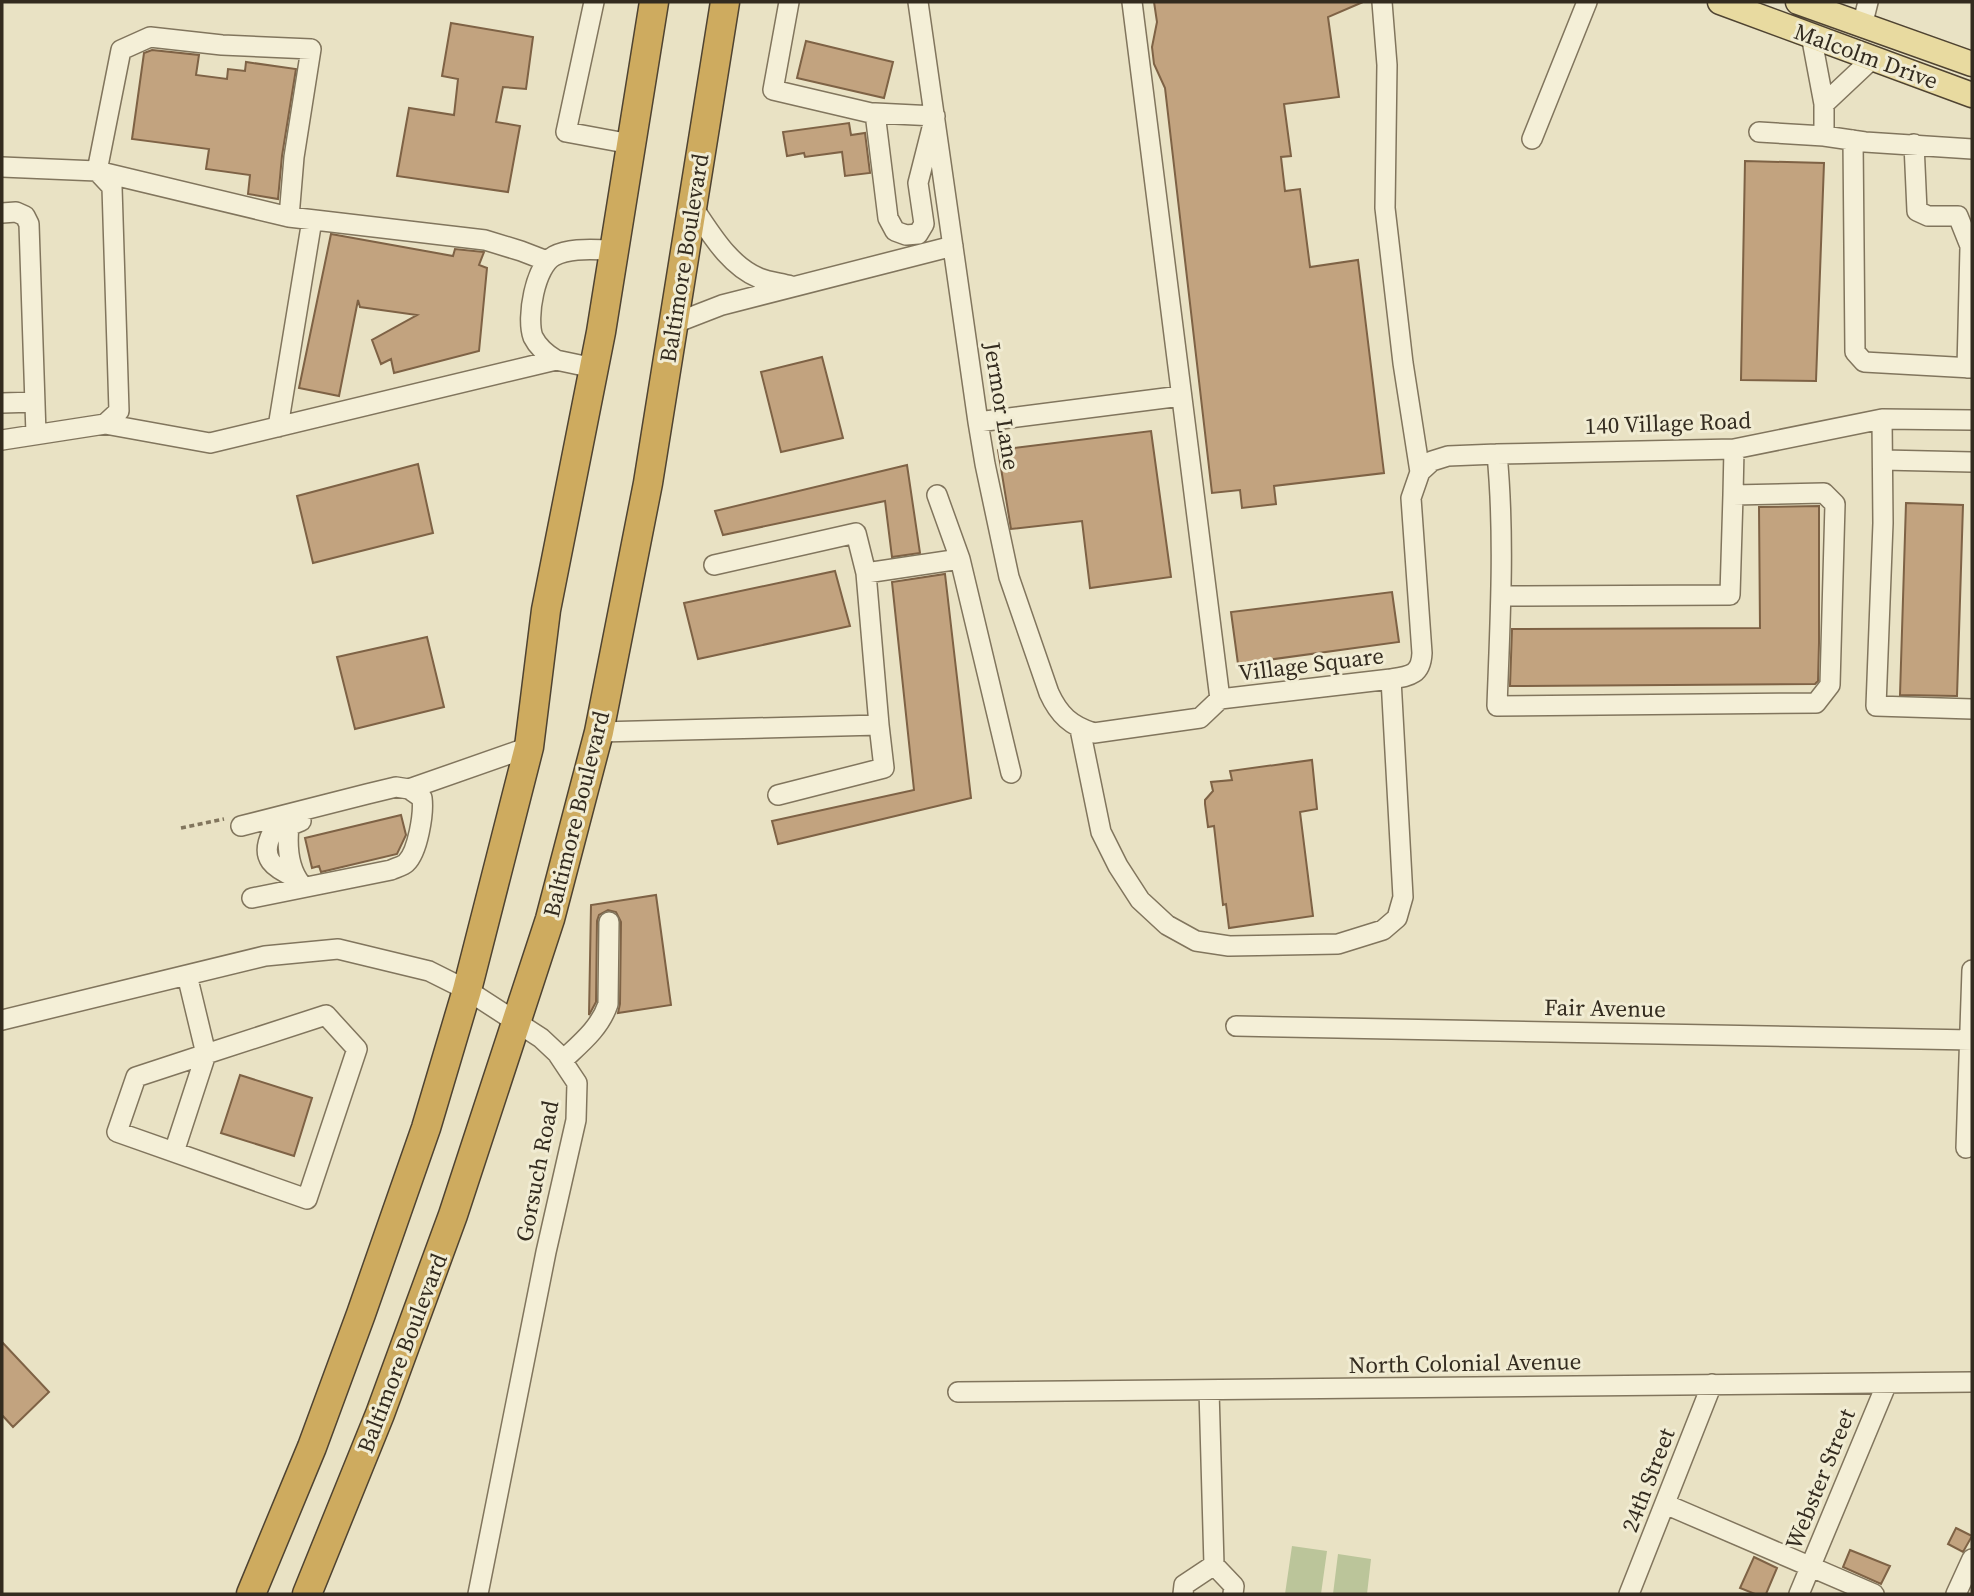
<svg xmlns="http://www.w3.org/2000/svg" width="1974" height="1596" font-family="'Source Serif 4',serif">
  <rect width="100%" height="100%" fill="#e9e2c4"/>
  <path fill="#bbc59a" d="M1292 1546 1327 1551 1321 1594H1285Z
    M1338 1554 1371 1559 1367 1594H1333Z"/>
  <path fill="#c2a37f" stroke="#7e6245" stroke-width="2" d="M1154 2H1363L1328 17 1339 97 1284 104 1291 156 1281 157 1285 191 1300 189 1310 267 1358 260 1384 473 1274 486 1276 504 1242 508 1240 490 1212 493 1165 88 1154 64 1152 47 1157 22Z
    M451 23 533 37 526 89 503 87 496 122 520 126 508 192 397 176 409 108 454 115 458 79 442 76Z
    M806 41 893 62 884 98 797 78Z
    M152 50 199 55 196 75 227 79 228 69 245 71 246 62 296 69 282 156 278 199 248 194 250 175 206 169 209 149 132 139 144 53Z
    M849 123 851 135 865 133 870 173 845 176 842 152 805 157 804 153 787 156 783 132Z
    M1745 161 1824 163 1816 381 1741 380Z
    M331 234 453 256 455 249 484 252 479 265 487 268 479 351 394 373 391 359 381 364 372 340 417 315 360 307 358 300 339 396 299 388Z
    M822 357 843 438 781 452 761 372Z
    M1151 431 1171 577 1090 588 1082 521 1011 529 998 450Z
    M418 464 433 533 313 563 297 496Z
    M907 465 920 553 892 557 885 501 723 535 715 511Z
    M1906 503 1963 505 1957 696 1900 695Z
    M1819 506V643L1818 681 1815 684 1510 686 1512 629 1760 628 1759 507Z
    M835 571 850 626 698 659 684 603Z
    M945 574 971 798 778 844 772 821 914 790 892 582Z
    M1392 592 1399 642 1238 664 1231 612Z
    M427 637 444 707 355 729 337 657Z
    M1312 760 1317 809 1300 812 1313 916 1229 928 1226 904 1223 905 1214 826 1208 827 1205 804V800L1213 791 1211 782 1232 780 1230 771Z
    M401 815 406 835 397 854 321 872 319 866 312 868 305 838Z
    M656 895 671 1005 618 1013 620 1004 621 922 616 912 608 910 599 915 597 921 596 1002 589 1015 591 905Z
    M240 1075 312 1098 294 1156 221 1133Z
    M2 1342 49 1392 13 1427 2 1415Z
    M1956 1528 1972 1536 1963 1552 1948 1544Z
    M1850 1550 1890 1566 1881 1584 1843 1567Z
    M1754 1557 1777 1568 1766 1594H1755L1740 1588Z"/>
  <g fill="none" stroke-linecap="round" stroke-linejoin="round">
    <defs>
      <path id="minor" d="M594 2 566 132 631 144
        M789 2 773 90 871 113H875L935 116 918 183 924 224 918 234 906 235 895 231 888 218 875 113
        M918 2 978 422 985 464 1009 577 1049 693C1059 715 1071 726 1094 733L1200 718 1220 699 1391 679C1410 676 1421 675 1422 653L1411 498 1420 472 1432 461 1448 456 1497 454 1734 449 1882 419 1972 420
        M1132 2 1220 699
        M1382 2 1387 65 1385 208 1403 363 1420 472
        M1862 26 1868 2
        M1811 35 1824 104 1874 57
        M1759 132 1824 136V104
        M1824 136 1865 142 1972 149
        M1532 139 1587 2
        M1853 140 1855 352 1864 362 1972 368
        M1914 144 1917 211 1928 216H1958L1972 251
        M2 167 97 171 112 187 119 411 105 424 2 440
        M692 206C710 232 728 265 759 278 769 282 780 283 791 286
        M2 213 16 212 25 216 29 224 36 434
        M289 217 294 157 311 49 222 45 150 37 121 50 97 171 289 217 485 240 521 251 547 261
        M673 324 722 305 953 246
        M556 360C546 354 538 347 533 337 526 318 535 266 554 256 571 247 595 250 614 250
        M1967 368 1970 248
        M2 403 35 402
        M1882 419 1883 523 1876 706 1972 709
        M978 422 1181 396
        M105 424 210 443 556 360 594 368
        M278 427 312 220
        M1497 454C1505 538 1500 622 1497 706L1816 703 1830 685 1835 504 1824 493 1733 495 1734 449
        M1883 460 1972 462
        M937 495 960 559
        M866 573 960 559 1011 773
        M1501 596 1730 595 1733 495
        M1080 729 1101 832 1118 866 1140 900 1167 925 1196 941 1229 946 1338 944 1383 930 1397 918 1403 897 1391 679
        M599 732 879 725 866 573 856 533 714 565
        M778 795 884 768 879 725
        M289 825C287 844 288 868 301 884
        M241 826 367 794 396 787 409 789 529 747
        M296 878C274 868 259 859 272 833L301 821
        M252 898 391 870C395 868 403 866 406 863 418 852 424 813 422 798L409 789
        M2 1020 265 956 338 949 429 971 467 990 541 1038 557 1053 577 1083 576 1120 546 1252 478 1594
        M1236 1026 1972 1040
        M563 1060C581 1043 600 1028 608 1004L609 922
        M1966 1148 1972 970
        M174 1152 206 1054 136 1077 117 1132 307 1199 357 1049 326 1015 206 1054 187 975
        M1209 1390 1214 1565 1234 1586 1233 1594
        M958 1392 1972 1382
        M1665 1504 1874 1594
        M1183 1594 1184 1585 1214 1565
        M1629 1594 1712 1384
        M1799 1594 1887 1383
        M1956 1594 1972 1559"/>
      <path id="major" d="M1720 2 1972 95
        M1798 2 1972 64"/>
      <path id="highway" d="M251 1594 312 1447 361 1314 426 1128 467 990 529 747 546 610 601 332 654 2
        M307 1594 380 1414 453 1215 550 919 599 732 648 483 725 2"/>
    </defs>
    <use href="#minor" stroke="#81755d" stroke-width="22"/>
    <use href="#major" stroke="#4f4331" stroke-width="27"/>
    <use href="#highway" stroke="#4f4331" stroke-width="31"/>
    <path stroke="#81755d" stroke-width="3.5" stroke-dasharray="5 3.5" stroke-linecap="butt" d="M181 828 224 819"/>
    <use href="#minor" stroke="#f4efd7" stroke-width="19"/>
    <use href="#major" stroke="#e8daa0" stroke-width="24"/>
    <use href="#highway" stroke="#ceab5f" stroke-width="28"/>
  </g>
  <g text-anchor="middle" stroke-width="6" stroke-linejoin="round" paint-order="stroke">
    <g font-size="23" fill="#332b1f" stroke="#f1ecd3">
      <text transform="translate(1866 56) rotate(20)" y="8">Malcolm Drive</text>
      <text transform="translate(684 258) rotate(-81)" y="8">Baltimore Boulevard</text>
      <text transform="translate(1002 406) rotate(81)" y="8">Jermor Lane</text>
      <text transform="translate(1668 423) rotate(-2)" y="8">140 Village Road</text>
      <text transform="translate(1311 664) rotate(-7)" y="8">Village Square</text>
      <text transform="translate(576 814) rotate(-76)" y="8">Baltimore Boulevard</text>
      <text transform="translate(1605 1008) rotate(1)" y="8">Fair Avenue</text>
      <text transform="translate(537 1171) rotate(-79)" y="8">Gorsuch Road</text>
      <text transform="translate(402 1353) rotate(-69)" y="8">Baltimore Boulevard</text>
      <text transform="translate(1465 1363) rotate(-1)" y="8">North Colonial Avenue</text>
      <text transform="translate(1820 1479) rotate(-68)" y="8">Webster Street</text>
      <text transform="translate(1648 1480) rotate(-69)" y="8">24th Street</text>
    </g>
  </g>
  <rect width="1974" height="1596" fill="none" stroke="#332b1f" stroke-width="7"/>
</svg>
